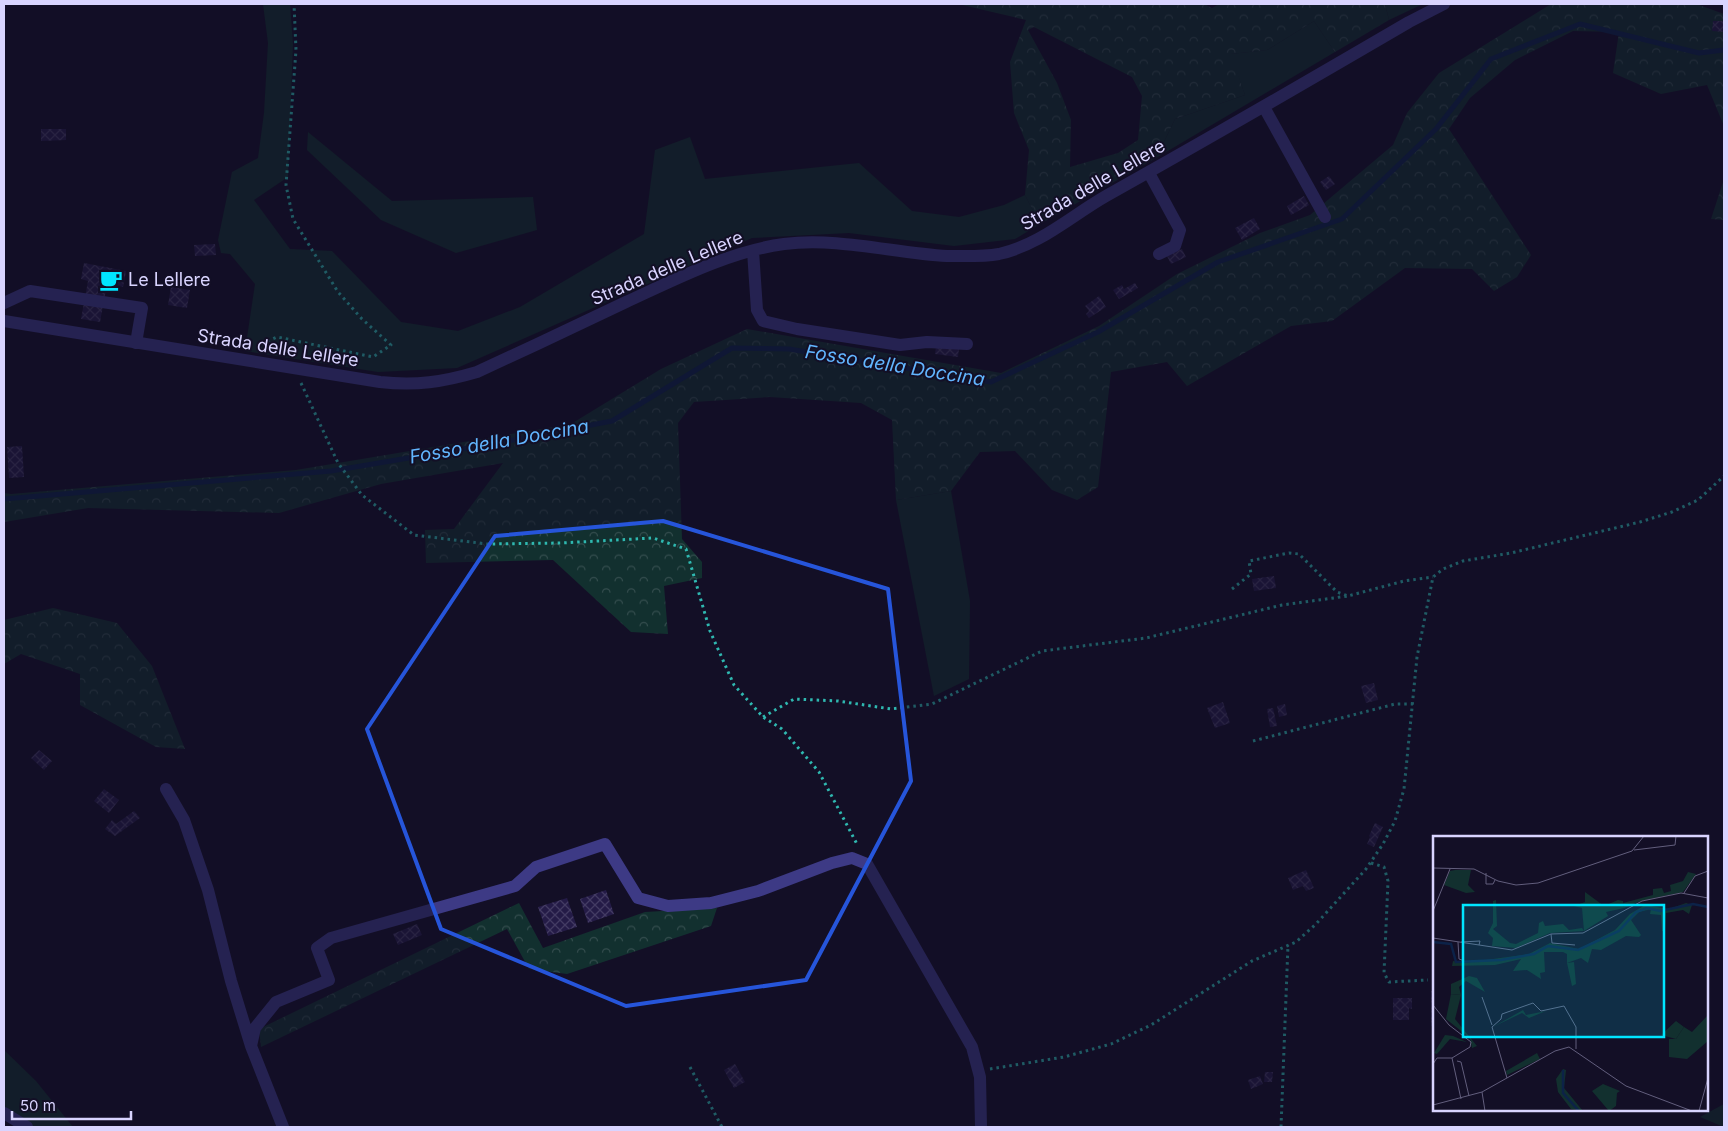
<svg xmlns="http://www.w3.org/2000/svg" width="1728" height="1131" font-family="Inter,sans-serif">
  <defs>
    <pattern id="forest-crowns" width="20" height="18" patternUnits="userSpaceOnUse" patternTransform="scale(1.25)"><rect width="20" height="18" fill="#12302f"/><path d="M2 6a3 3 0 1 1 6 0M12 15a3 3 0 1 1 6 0" fill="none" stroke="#344d4e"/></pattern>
    <pattern id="building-cross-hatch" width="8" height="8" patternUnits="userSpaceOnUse" patternTransform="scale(1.25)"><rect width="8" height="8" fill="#241b47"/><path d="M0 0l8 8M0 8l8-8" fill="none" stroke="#433b63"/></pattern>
  </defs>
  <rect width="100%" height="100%" fill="#130f26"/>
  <path fill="#12302f" d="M263 4H290L293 44 288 177 254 200 290 249 332 251 401 322 458 331 520 307 644 234 655 150 690 137 705 179 859 163 912 211 959 217 1004 205 1025 195 1040 224 1015 239 954 246 849 233 752 238 457 368 378 372 245 351 255 284 230 254 221 253 218 240 232 172 258 158 264 113 268 43Z
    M1385 4H1423L1389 20Z
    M1314 21 1335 52 1156 158 1175 119 1245 95 1230 54 1267 50Z
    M308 132 392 201 533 197 537 230 456 253 381 220 307 150Z
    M951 491 970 601 969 679 934 696 896 500Z
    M4 1050 36 1081 73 1127H32L4 1108Z
    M1724 1104V1127L1700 1117Z"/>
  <path fill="url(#forest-crowns)" fill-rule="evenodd" d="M958 4H1204L1212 8 1219 4H1385L1389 20 1335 52 1314 21 1267 50 1231 54 1245 95 1175 119 1156 158 1040 224 1025 195 1029 150 1014 113 1010 62 1026 20ZM1034 27 1132 77 1142 96 1138 140 1118 153 1070 167 1071 120 1057 83 1028 30Z
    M1551 4H1683L1699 5 1724 14V126L1707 85 1661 94 1613 73 1619 32 1573 31 1515 60 1470 98 1449 129 1531 255 1517 277 1494 291 1472 269 1405 268 1332 321 1291 326 1187 386 1167 362 1111 372 1098 487 1077 500 1052 490 1015 451 980 452 951 491 896 500 892 420 861 403 770 397 694 402 678 423 682 539 702 562V578L664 586 668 634 631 632 553 560 426 563 425 530 454 529 503 463 381 484 279 513 88 508 4 522V493L11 494 296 470 571 424 661 369 747 329 1001 373 1099 326 1177 274 1260 233 1310 215 1393 145 1407 113 1439 73Z
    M1724 179V220L1711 219Z
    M53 608 117 623 152 666 185 749 156 747 80 705V674L21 654 4 664V620Z
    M519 903 543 948 645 912 717 908 711 926 567 974 529 969 507 929 261 1047 259 1029Z"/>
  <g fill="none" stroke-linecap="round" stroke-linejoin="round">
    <path stroke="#0c2248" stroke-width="5" d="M4 499 331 471 498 443 612 421 732 348 789 349 991 382 1098 332 1218 262 1342 219 1436 129 1491 59 1580 24 1699 53 1724 50"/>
  </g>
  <path fill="url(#building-cross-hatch)" d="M1713 21H1724V32L1712 31Z
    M41 129H66V140L41 141Z
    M1329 176 1335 184 1326 190 1320 182Z
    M1304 196 1309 205 1291 215 1287 206Z
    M1254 218 1260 229 1242 240 1235 228Z
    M215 244 216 255 195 256 194 245Z
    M1182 249 1186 257 1171 264 1167 256Z
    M84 263 126 271 123 287 107 284 100 322 81 319 88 281 81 279Z
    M1135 283 1138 288 1119 299 1113 290 1122 285 1124 289Z
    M171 287 190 290 187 308 168 305Z
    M1099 296 1106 307 1089 318 1086 314 1089 311 1085 306Z
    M936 346 959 349 958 357 935 354Z
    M22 446 24 477 9 478 7 447Z
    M1274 576 1276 588 1254 591 1252 579Z
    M1374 683 1378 700 1366 703 1361 686Z
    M1223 702 1230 723 1215 728 1207 708Z
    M1285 704 1287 715 1279 717 1277 706Z
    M1273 708 1277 726 1270 727 1267 709Z
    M39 750 52 761 44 770 31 758Z
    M104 789 119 800 109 813 94 801Z
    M134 811 140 818 115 836 105 829 112 820 116 824Z
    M1375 823 1383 827 1374 847 1367 844 1370 837 1369 836Z
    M1306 870 1314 888 1306 891 1303 886 1293 890 1288 878Z
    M606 890 614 914 588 923 580 899Z
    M567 898 577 927 548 936 538 907Z
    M417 924 422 935 398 945 393 934Z
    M1431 991H1434V1026H1431Z
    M1393 998H1412V1009L1409 1008V1020H1393Z
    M735 1064 745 1082 734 1088 724 1070Z
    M1265 1072H1273L1272 1082H1264Z
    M1260 1076 1263 1084 1251 1089 1248 1080Z"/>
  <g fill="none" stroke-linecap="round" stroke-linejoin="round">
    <path stroke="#2fb8b0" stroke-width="3" stroke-dasharray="2.5 4" stroke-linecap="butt" d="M260 350 261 344 277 337 373 357 391 345 362 319 338 292 293 219 286 185 296 50 294 4
      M301 383 338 463 362 495 414 535 487 544 561 543 653 538 686 549 710 631 734 685 763 717 782 729 819 772 858 846
      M1232 589 1251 574 1249 561 1289 553 1299 554 1337 592 1348 596 1404 581 1433 577
      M763 717 794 699 838 701 891 709 932 704 1042 651 1146 638 1282 605 1348 596
      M1253 741 1395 704H1413
      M1371 863 1384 867 1388 881 1384 973 1389 982 1428 980
      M690 1067 722 1127
      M990 1069 1064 1057 1111 1044 1151 1025 1252 961 1296 942 1316 924 1366 869 1383 844 1395 821 1404 789 1417 657 1433 577 1443 569 1463 561 1511 553 1640 522 1672 512 1698 500 1724 476
      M1281 1127 1288 945"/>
    <path stroke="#3d3a85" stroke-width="12" d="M1264 107 1325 217
      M1149 173 1180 230 1175 246 1159 254
      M753 251 757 310 763 321 797 329 900 345 927 342 967 344
      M4 303 30 291 142 308 136 343
      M4 321 380 382C416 386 443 382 477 372 527 349 576 326 626 302 674 280 730 251 784 244 837 237 894 253 947 256 964 256 982 257 999 254 1040 245 1071 216 1106 196 1208 139 1308 81 1409 22L1444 4
      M166 789 184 820 208 890 231 981 251 1046
      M4 1113 27 1127
      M283 1127 251 1046 255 1028 276 1002 329 980 317 948 331 938 515 886 536 867 605 844 638 898 668 906 711 903 758 891 832 863 852 858 867 864 972 1047 980 1077 981 1127"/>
  </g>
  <path d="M0 0H1728V1131H0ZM663 521 888 589 911 781 806 980 626 1006 441 929 367 729 495 536Z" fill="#130f26" fill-opacity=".55" fill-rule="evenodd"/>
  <path fill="none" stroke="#2655da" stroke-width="4" stroke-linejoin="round" d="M663 521 888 589 911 781 806 980 626 1006 441 929 367 729 495 536Z"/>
  <defs>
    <symbol id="cafe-bare" viewBox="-9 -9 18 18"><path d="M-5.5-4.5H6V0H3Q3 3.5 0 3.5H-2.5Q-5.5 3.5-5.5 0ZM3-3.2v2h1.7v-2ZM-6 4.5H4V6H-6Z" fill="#00e5ff" stroke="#130f26" stroke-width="2.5" paint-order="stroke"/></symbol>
  </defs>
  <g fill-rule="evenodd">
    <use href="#cafe-bare" x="95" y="264" width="32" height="32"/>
  </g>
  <g text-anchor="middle" stroke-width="4" stroke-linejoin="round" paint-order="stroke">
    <g font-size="18" fill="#d9d4ff" stroke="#130f26">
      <text transform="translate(1093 185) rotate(-30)" y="6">Strada delle Lellere</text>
      <text transform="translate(667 268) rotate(-23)" y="6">Strada delle Lellere</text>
      <text transform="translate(278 348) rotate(9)" y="6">Strada delle Lellere</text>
    </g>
    <g font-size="18" fill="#d9d4ff" stroke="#130f26" text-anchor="start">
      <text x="128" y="286">Le Lellere</text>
    </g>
    <g font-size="19" font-style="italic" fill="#62b6ff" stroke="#130f26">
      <text transform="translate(895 365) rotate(9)" y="7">Fosso della Doccina</text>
      <text transform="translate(499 441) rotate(-10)" y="7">Fosso della Doccina</text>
    </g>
  </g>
  <g transform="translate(1433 836)">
    <rect width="275" height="275" fill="#130f26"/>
    <path d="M255 36 263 38 250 56 208 65 191 72 190 67 220 59V53L229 52 231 57 238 55 237 49 250 45ZM63 64 64 90 60 93 77 107 83 108 105 97 106 87 110 85 112 90 130 88 136 94 149 92 151 95 117 97 83 112 59 110 60 102 55 97 60 87V65ZM141 126 143 148 139 150 134 127ZM18 158 28 159 22 183 44 210 39 212 37 202 13 183ZM243 185 251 191 243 203 228 199ZM12 199 20 200 34 206 17 203 4 218 1 217Z" fill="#12302f"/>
    <path d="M22 34H38L35 49 42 56 33 57 11 49 17 35ZM152 56 171 70 185 64 190 65 191 72 173 76 175 80 151 95 149 72 141 70 152 66ZM253 67 259 69 256 78 250 74 233 77 232 95H229L228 79 217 78 218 73 206 76 198 84 208 99 206 101 193 100 168 114 159 113 155 127 148 122 134 127V118L130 116H111L112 136 107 137 108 143 94 134 80 135 88 123 62 129 19 130 20 125 31 127 96 118 117 107 146 113 182 94 197 78 212 69 236 73ZM36 140 44 142 52 156 33 145 26 151 28 159 18 158V148ZM90 174 93 179 113 175 96 182 89 177 60 191ZM275 179V205L254 223 236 221V203H243L251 191 259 196ZM104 217 107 223 74 239 73 235ZM130 233 133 234 131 252 150 275 138 273 125 256 123 243ZM170 248 187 255 184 257 183 270 176 275 159 255Z" fill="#12302f"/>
    <path fill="none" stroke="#0c2248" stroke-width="2.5" d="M0 106 18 108 23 126 68 124 101 118 115 110 145 114 186 95 203 76 214 72 227 75 260 68 275 71M130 234V257L146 275"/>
    <path fill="none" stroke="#625e7d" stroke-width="1" d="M201 14 242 9 243 0M0 32 41 33 65 45 83 49 105 47 199 15 211 0M53 37V48H60L62 44M251 57 262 40 275 35M0 75 17 33M118 98 119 107 142 109M0 102 79 114 118 98 150 97 209 65 248 57 275 62M25 106 26 123 29 124M28 106 47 105 46 109M49 161 59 189M0 169 16 189 38 206 37 211 19 222 28 263M24 225 28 226 36 260M0 228 4 222H19M74 242 59 191 68 183 69 178 100 167 108 175 131 170 143 191V213M49 256 52 275M0 269 49 256 122 215 136 211 193 250 259 275M266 275 275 242"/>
    <path fill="#00e5ff" fill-opacity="0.15" stroke="#00e5ff" stroke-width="2.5" d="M30 69H231V201H30Z"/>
    <rect width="275" height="275" fill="none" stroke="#d9d4ff" stroke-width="2.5"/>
  </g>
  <rect width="1728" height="1131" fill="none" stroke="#d9d4ff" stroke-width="10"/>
  <path d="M12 1111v8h119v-8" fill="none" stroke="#d9d4ff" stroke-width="2.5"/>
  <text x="20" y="1111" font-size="15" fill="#d9d4ff" stroke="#130f26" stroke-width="4" paint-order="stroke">50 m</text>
</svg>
